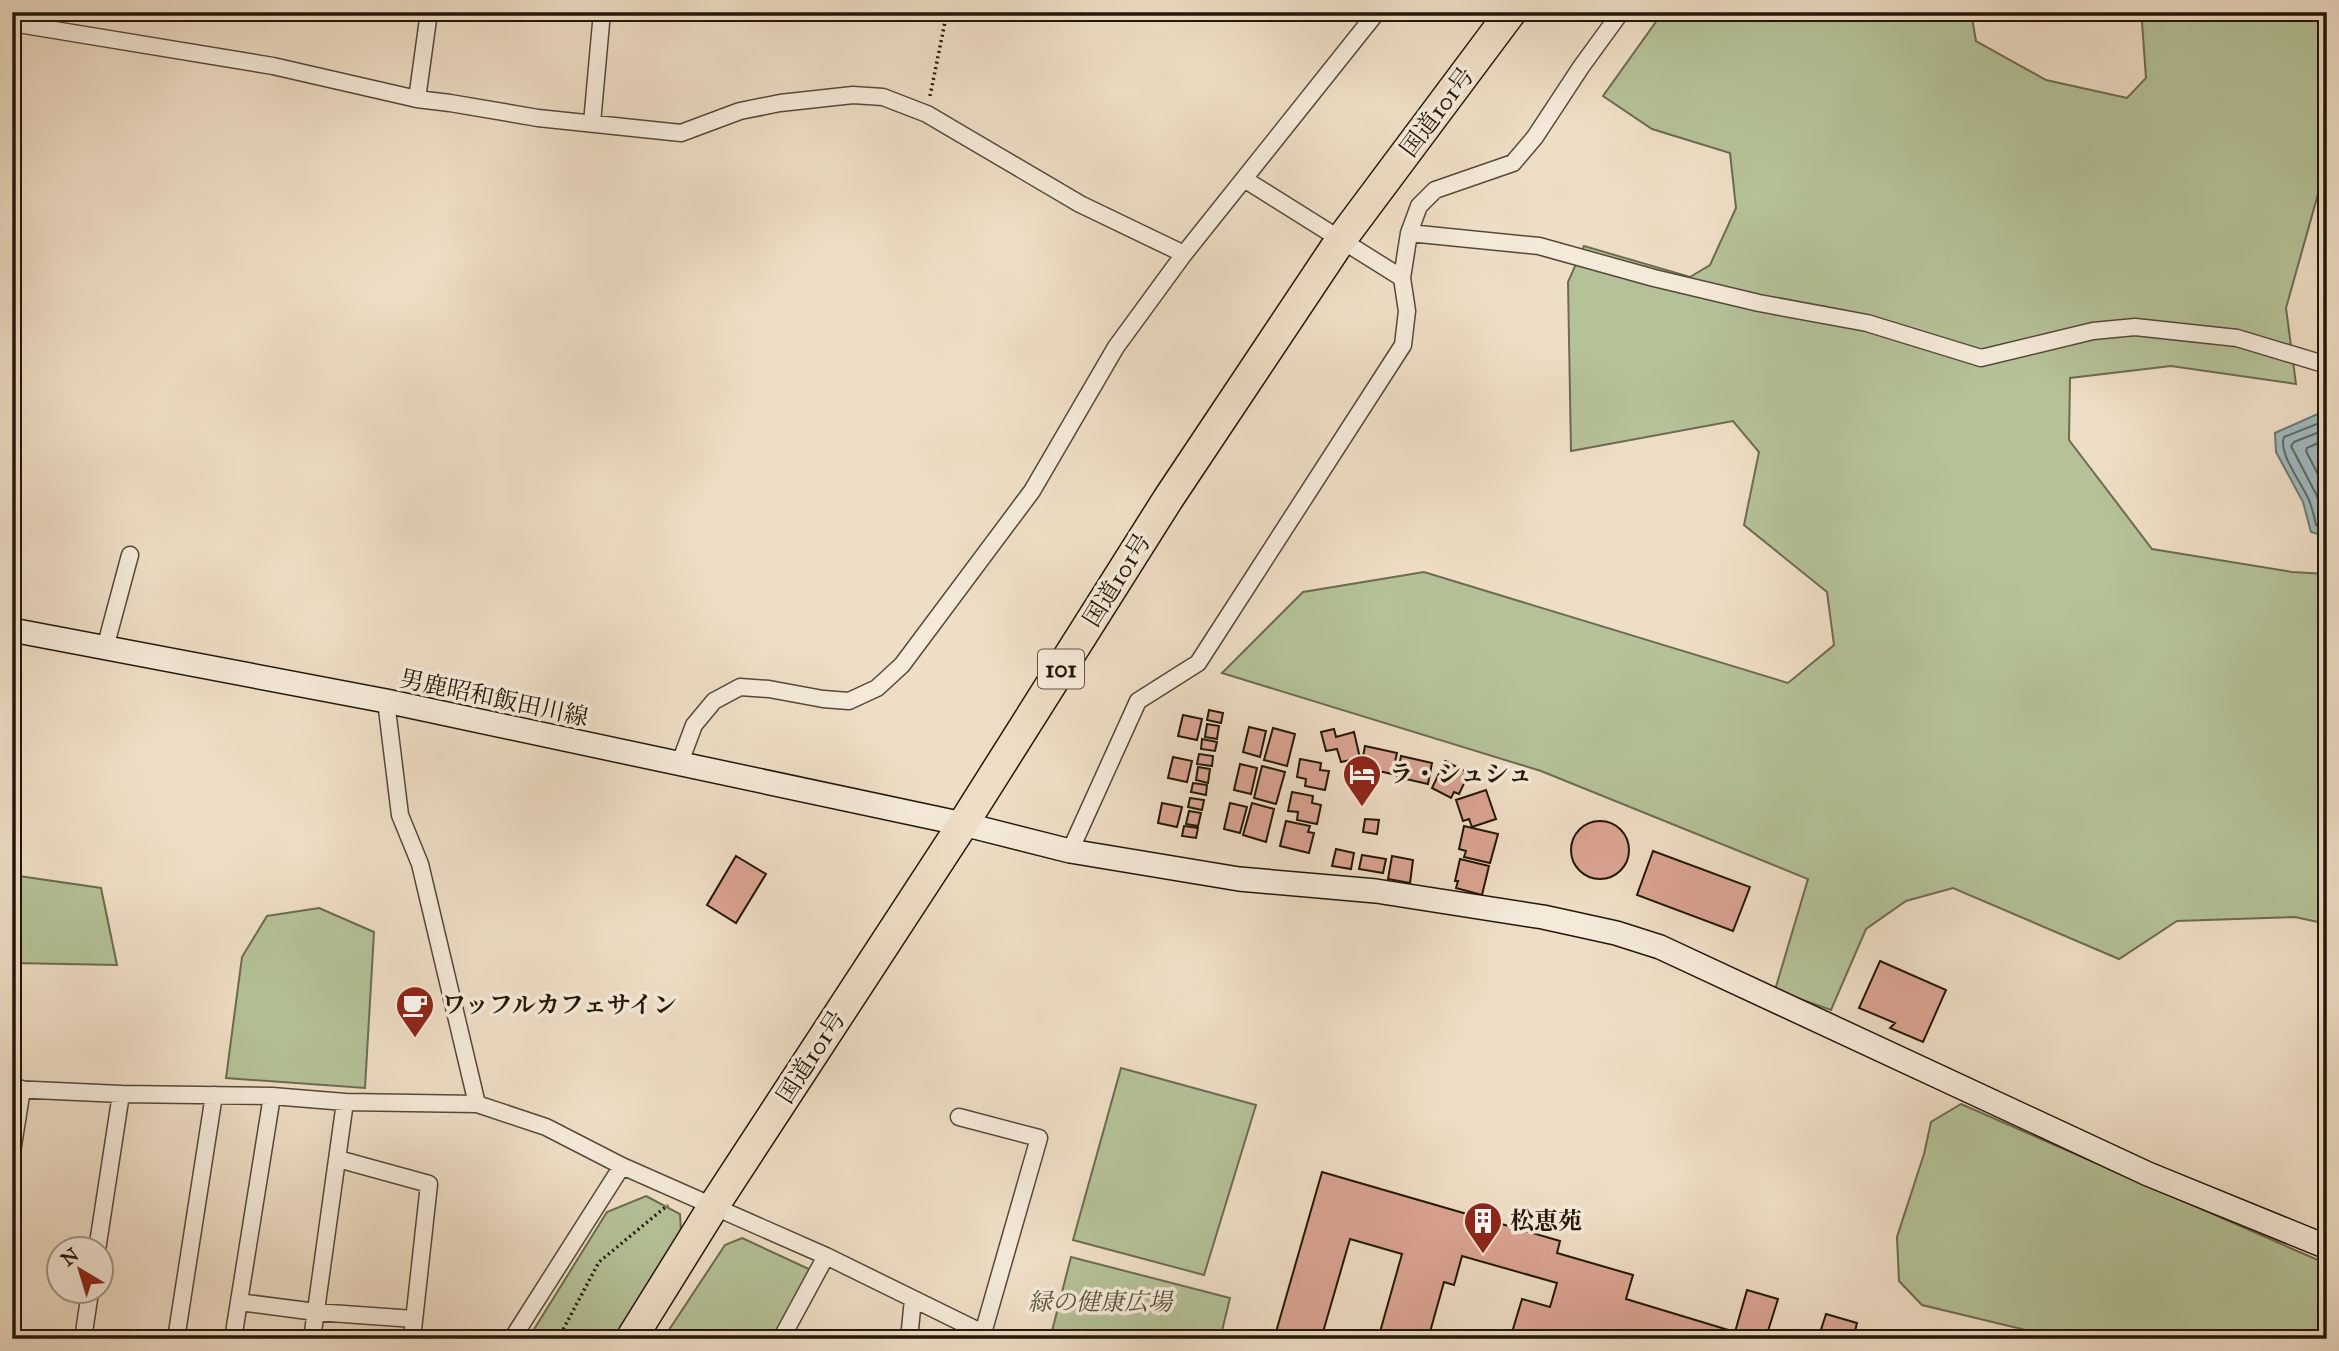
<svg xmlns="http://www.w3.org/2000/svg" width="2339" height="1351" font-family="'IM FELL Great Primer','Noto Serif JP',serif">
  <rect width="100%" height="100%" fill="#efdec6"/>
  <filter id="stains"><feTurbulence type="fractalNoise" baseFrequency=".00286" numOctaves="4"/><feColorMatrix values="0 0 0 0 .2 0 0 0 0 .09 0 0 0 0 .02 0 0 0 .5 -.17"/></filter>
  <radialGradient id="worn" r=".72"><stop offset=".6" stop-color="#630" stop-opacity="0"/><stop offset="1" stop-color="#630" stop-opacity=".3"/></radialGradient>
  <path fill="#b5c298" stroke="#6c6c50" stroke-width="2" d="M1663 12H1971L1976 41 2046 80 2127 98 2146 78 2142 22 2144 12H2327V162L2286 308 2296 384 2171 366 2070 378 2069 440 2152 549 2292 572 2327 574V924L2295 917 2177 921 2119 959 1953 888 1906 901 1866 929 1831 1010 1775 990 1808 879 1541 771 1222 673 1303 592 1424 572 1788 683 1834 645 1827 592 1744 525 1759 452 1733 421 1571 451 1568 282 1584 246 1690 277 1710 265 1736 208 1730 153 1652 129 1603 96Z
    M12 875 101 888 117 965 12 963Z
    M319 908 374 932 365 1088 226 1078 242 957 267 916Z
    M1121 1068 1256 1105 1204 1275 1073 1240Z
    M1961 1104 2327 1264V1339H2063L1922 1305 1899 1281 1897 1237 1924 1154 1931 1122Z
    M646 1196 680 1214 681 1232 614 1339H528L607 1212Z
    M742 1238 811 1270 773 1339H663L725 1245Z
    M1071 1257 1230 1298 1220 1339H1050Z"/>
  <path fill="#9dbabe" stroke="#6c7975" stroke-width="2" d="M2322 412 2327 414V537L2311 532 2303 502 2276 452 2275 433Z"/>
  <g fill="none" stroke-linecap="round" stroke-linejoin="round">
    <path stroke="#606863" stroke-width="2" d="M2327 420 2284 437C2278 453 2301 482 2308 498 2312 506 2314 516 2316 525L2327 530
      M2327 429 2294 442 2291 446 2317 496 2323 518 2327 521
      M2327 439 2307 448 2306 451 2327 492"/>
  </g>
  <path fill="#dba493" stroke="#221708" stroke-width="2" d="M1209 710 1223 713 1221 723 1207 720Z
    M1183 715 1202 719 1197 740 1178 736Z
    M1207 724 1219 726 1217 739 1205 737Z
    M1249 727 1266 731 1260 757 1243 752Z
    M1273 728 1295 734 1287 766 1264 760Z
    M1334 729 1336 737 1354 732 1360 758 1341 762 1337 749 1326 751 1321 732Z
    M1202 739 1217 742 1215 751 1201 749Z
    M1365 746 1397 753 1392 774 1361 767Z
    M1199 754 1213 756 1212 766 1197 764Z
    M1401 756 1432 763 1428 784 1397 777Z
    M1173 757 1192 761 1187 782 1168 778Z
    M1300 759 1321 763 1320 770 1329 771 1325 790 1305 786 1306 779 1297 777Z
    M1445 761 1469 773 1459 794 1454 792 1451 798 1432 788Z
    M1240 764 1257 768 1251 794 1234 790Z
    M1262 766 1285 772 1276 804 1254 798Z
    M1198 767 1210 769 1208 783 1196 780Z
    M1193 783 1207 785 1206 795 1191 792Z
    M1486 790 1496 819 1472 827 1469 819 1463 821 1456 800Z
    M1292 792 1313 796 1312 803 1321 805 1317 824 1297 820 1298 812 1288 811Z
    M1190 798 1204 800 1202 810 1188 807Z
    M1162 803 1182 807 1177 827 1158 823Z
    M1230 803 1247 807 1240 833 1224 829Z
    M1252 803 1274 809 1266 842 1243 835Z
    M1189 811 1201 813 1198 826 1186 824Z
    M1365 819 1379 820 1377 834 1363 832Z
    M1286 821 1310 826 1308 832 1314 833 1309 853 1280 846Z
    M1571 850a29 29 0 1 1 58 0a29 29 0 1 1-58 0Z
    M1184 826 1198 828 1196 838 1182 836Z
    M1464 826 1498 834 1490 863 1464 857 1466 851 1459 849Z
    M1336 849 1354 853 1351 869 1332 866Z
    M1653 851 1750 887 1733 931 1637 895Z
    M1362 855 1386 859 1383 873 1359 869Z
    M736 856 766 874 736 923 707 905Z
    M1392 856 1413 860 1410 883 1388 879Z
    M1460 859 1489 866 1482 895 1456 888 1458 881H1455Z
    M1880 961 1946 990 1923 1042 1890 1028 1895 1023 1859 1008Z
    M1322 1172 1560 1241 1557 1253 1633 1275 1626 1299 1735 1332 1747 1290 1778 1299 1767 1334 1783 1339H1510L1522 1299 1550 1307 1557 1283 1462 1256 1454 1285 1444 1282 1428 1339H1378L1402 1254 1350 1239 1321 1339H1274Z
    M1826 1314 1857 1323 1853 1339H1818Z"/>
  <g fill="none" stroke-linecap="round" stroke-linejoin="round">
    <defs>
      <path id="street" d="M12 23 273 66 417 99 450 103 538 118 681 133 740 111 780 103 853 95 883 97 927 114 1080 204 1184 254
        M417 99 429 12
        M592 123 602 12
        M1244 179 1402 278
        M1409 233 1539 246 1654 278 1759 303 1867 323 1981 358 2093 331 2135 327 2237 338 2327 365
        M105 648 130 555
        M386 701 400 815 420 864 477 1104
        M679 765 694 725 714 701 740 687 769 689 823 699 849 701 877 688 902 665 1032 491 1116 347 1184 254 1377 12
        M1070 851 1138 701 1198 663 1403 345 1407 311 1402 278 1409 233 1419 206 1435 190 1513 163 1535 137 1581 67 1621 12
        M12 1089 121 1094 272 1096 345 1102 477 1104 546 1127 622 1166 826 1256 995 1339
        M959 1117 1039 1138 983 1333
        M12 1152 22 1089
        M338 1159 429 1184 412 1339
        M97 1250 121 1094
        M239 1302 316 1312 414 1319
        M83 1339 90 1292
        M176 1339 214 1095
        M233 1339 272 1096
        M312 1339 345 1102
        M512 1339 622 1166
        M781 1339 826 1256
        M909 1339 913 1299"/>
      <path id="secondary" d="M12 630 386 701 963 824 1070 851 1239 879 1376 891 1543 917 1616 933 1660 947 2148 1174 2327 1247"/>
      <path id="highway" d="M631 1339 713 1207 963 824 1168 499 1340 241 1511 12"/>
    </defs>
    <use href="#street" stroke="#554938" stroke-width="19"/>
    <use href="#secondary" stroke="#221708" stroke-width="26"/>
    <use href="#highway" stroke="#221708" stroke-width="33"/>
    <path stroke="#221708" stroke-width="3.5" stroke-dasharray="2 3.5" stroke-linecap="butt" d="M930 96 947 12
      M558 1339 599 1262 668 1205"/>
    <use href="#street" stroke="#f5eada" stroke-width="16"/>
    <use href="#secondary" stroke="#f5eada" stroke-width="23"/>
    <use href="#highway" stroke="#efdec6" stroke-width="30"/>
  </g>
  <defs>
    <symbol id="hotel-pin" viewBox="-11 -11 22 30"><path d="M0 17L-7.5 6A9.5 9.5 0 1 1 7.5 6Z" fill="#8f2418" stroke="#f5eada"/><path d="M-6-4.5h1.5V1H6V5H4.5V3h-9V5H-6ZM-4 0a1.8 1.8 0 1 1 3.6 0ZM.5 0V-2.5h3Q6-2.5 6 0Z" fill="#fff"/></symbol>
    <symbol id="cafe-pin" viewBox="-11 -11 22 30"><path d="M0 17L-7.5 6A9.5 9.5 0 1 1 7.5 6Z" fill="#8f2418" stroke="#f5eada"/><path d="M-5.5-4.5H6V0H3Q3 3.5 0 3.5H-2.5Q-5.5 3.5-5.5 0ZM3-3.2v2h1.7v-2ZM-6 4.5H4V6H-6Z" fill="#fff"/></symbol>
    <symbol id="building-pin" viewBox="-11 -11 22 30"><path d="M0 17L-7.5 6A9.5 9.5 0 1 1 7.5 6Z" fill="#8f2418" stroke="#f5eada"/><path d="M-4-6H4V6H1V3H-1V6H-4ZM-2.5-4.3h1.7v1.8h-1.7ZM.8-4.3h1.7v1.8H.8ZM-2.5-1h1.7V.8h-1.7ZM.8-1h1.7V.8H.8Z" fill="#fff"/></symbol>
  </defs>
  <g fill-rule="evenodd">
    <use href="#hotel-pin" x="1340" y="752" width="44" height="60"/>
    <use href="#cafe-pin" x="393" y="983" width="44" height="60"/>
    <use href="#building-pin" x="1461" y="1199" width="44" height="60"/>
  </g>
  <g text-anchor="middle" stroke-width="7" stroke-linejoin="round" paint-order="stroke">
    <rect fill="#f5eada" stroke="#615647" stroke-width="2" x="1038" y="649.5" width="46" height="39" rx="5"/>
    <g font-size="23" font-weight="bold" fill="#221708">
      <text x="1061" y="677">101</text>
    </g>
    <g font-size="24" fill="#221708" stroke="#f5eada">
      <text transform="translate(1437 112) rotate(-53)" y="8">国道101号</text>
      <text transform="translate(1117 580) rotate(-58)" y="8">国道101号</text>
      <text transform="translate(494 698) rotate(12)" y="8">男鹿昭和飯田川線</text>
      <text transform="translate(811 1057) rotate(-57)" y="8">国道101号</text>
    </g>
    <g font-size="24" font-weight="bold" fill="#221708" stroke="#f5eada" text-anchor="start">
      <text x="1389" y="782">ラ・シュシュ</text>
      <text x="442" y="1013">ワッフルカフェサイン</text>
      <text x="1510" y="1229">松恵苑</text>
    </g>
    <g font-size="24" font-style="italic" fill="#55533a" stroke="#f5eada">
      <text x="1100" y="1310">緑の健康広場</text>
    </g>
  </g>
  <rect width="2339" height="1351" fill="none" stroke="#efdec6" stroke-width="42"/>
  <rect x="14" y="14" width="2311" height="1323" fill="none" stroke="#221708" stroke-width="3.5"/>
  <rect x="21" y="21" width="2297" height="1309" fill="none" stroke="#221708" stroke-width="2"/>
  <g transform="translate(80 1270) rotate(322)"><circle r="33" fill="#f5eada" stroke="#a19686" stroke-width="2"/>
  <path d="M0-5L12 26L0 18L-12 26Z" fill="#8f2418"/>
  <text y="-10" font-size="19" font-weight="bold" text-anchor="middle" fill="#221708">N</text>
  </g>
  <rect width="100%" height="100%" filter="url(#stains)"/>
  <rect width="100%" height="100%" fill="url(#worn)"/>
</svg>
